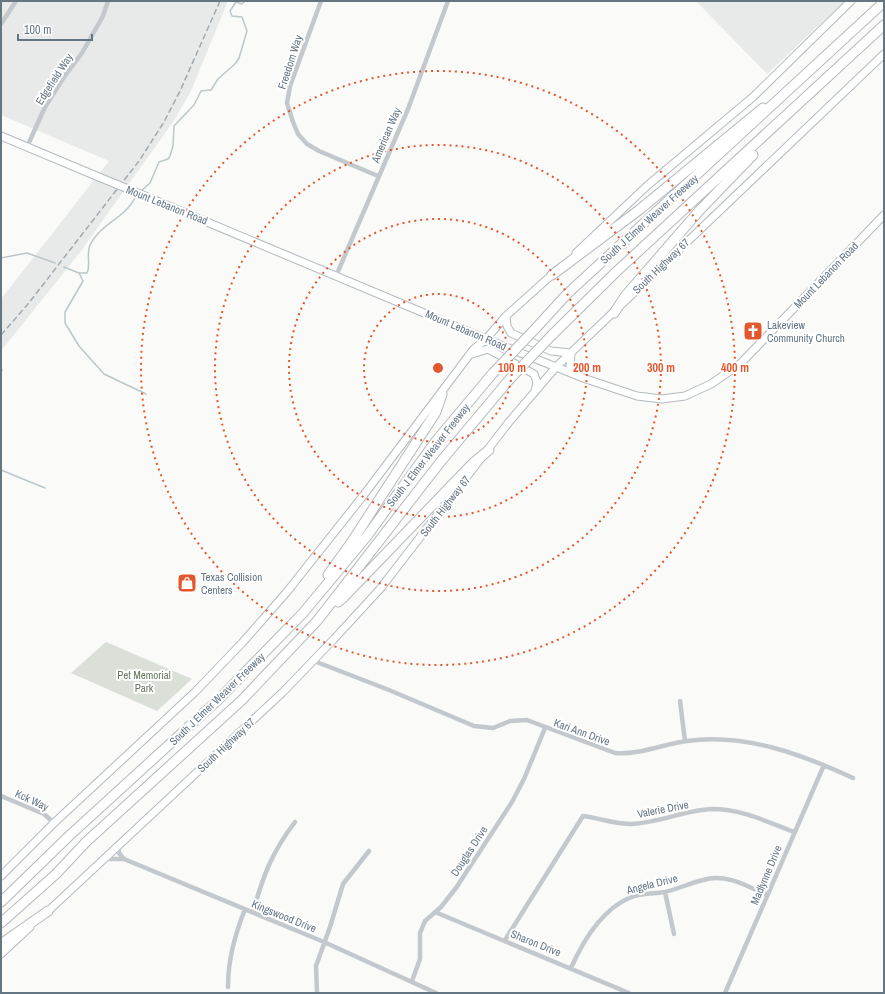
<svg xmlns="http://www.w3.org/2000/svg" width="885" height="994" font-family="'Archivo Narrow',sans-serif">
  <rect width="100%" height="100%" fill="#fafaf8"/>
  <path fill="#e8e9e9" d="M1 1H228L191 91 173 122 81 251 1 351V299L109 161 1 115Z
    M696 1H845L767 74Z"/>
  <path fill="#dadfd7" d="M106 642 192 679 157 711 71 673Z"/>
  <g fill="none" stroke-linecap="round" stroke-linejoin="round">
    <path stroke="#bbc7cb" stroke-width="1.5" d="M141 191 150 183 159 162 168 159 170 156 173 146 174 126 194 105 201 91 211 90 218 79 236 63 239 58 247 31 242 17 232 16 230 11 236 2 242 4 245 1
      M1 258 27 253 55 263
      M64 267 79 273H87C91 265 86 254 90 245 98 228 116 221 128 208 132 204 134 199 137 195
      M79 273 83 281 65 312V323L79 346 104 374 146 394
      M1 372 2 370
      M1 470 45 488"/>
    <defs>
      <path id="secondary" d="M1 136 94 175
        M157 201 486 339 586 379 637 396 662 399 685 396 711 384 740 364 884 215
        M576 253 648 185 753 97 851 1
        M506 316 507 326 511 333 551 351 571 353 570 367 575 373
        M472 354 488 349 534 374 537 382 535 391
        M1 876 54 823 195 692 242 643 286 593 363 496 473 350 486 339 506 316 555 272
        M45 914 283 692 334 639 380 589 509 422 556 367 884 54
        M1 954 30 927"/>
      <path id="highway" d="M552 275 639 210 763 108
        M614 313 626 295 699 211 753 155
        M536 328 567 294 884 2
        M552 335 616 272 884 25
        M328 575 351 543 436 412 442 394
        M338 602 344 597 473 463 489 450
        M1 902 69 836 219 699 303 613 367 536 436 441 493 373
        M1 923 56 874 86 842 242 700 317 621 442 460 509 380
        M1 944 48 911"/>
    </defs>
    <use href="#secondary" stroke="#b3babf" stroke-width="9"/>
    <use href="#highway" stroke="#b4b9bd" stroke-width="11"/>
    <path stroke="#c3c8cc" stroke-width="4.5" d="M321 1 290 86 287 103 293 122 298 134 307 144 319 151 378 176
      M1 24 16 1
      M27 147 45 107 64 77 82 53 103 16 108 1
      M336 276 408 109 448 1
      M314 661 389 690 474 726 493 728 510 721 527 720 615 753C640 755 663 744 687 741 745 733 801 754 853 778
      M680 701 685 741
      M1 796 44 814 54 823
      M118 845 119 853 124 859
      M105 859H124L324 942 436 993
      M665 892 674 934
      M253 912C263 876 272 852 295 822
      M435 912 629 993
      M505 940 583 816C599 818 615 824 631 824 659 823 685 810 712 809 742 809 767 822 794 832
      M571 968C583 941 602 910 629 898 640 893 653 894 665 892 678 889 690 883 703 880 726 873 747 886 767 895
      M412 981 420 959V933L425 921 441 907 456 888 512 802 524 779 545 728
      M228 987C228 959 235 935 245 909
      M317 993 316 966 330 927 343 884 369 851
      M725 993 824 765"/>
    <use href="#secondary" stroke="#fff" stroke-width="7"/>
    <use href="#highway" stroke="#fff" stroke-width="9"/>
    <path stroke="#a2aab0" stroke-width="1.5" stroke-dasharray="6 3" stroke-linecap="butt" d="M1 335 28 304 139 161 164 122 180 91 220 1"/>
    <defs>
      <path id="secondary-bridge" d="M94 175 157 201"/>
      <path id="highway-bridge" d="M493 373 536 328
        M509 380 552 335"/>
    </defs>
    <use href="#secondary-bridge" stroke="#b3babf" stroke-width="9" stroke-linecap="butt"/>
    <use href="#highway-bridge" stroke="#b4b9bd" stroke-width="11" stroke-linecap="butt"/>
    <use href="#secondary-bridge" stroke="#fff" stroke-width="7"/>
    <use href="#highway-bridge" stroke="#fff" stroke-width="9"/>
  </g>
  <g fill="none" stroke="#e4572e" stroke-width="2" stroke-dasharray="2 4">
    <circle cx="438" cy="368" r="74"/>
    <circle cx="438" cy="368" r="149"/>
    <circle cx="438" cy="368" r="223"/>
    <circle cx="438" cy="368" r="297"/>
  </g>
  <defs>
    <symbol id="church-square" viewBox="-11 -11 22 22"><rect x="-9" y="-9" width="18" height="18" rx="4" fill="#e4572e" stroke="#fff"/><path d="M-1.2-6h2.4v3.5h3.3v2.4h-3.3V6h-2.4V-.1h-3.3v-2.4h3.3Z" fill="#fff"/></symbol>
    <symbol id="shop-square" viewBox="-11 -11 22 22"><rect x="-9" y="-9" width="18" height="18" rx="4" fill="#e4572e" stroke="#fff"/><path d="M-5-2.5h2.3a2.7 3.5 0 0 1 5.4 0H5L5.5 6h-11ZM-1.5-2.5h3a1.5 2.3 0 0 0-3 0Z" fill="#fff"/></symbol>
  </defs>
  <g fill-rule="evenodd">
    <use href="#church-square" x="742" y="320" width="22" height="22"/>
    <use href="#shop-square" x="176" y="572" width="22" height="22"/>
  </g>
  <g text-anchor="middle" stroke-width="4" stroke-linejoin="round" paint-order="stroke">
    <g font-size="11" fill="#657683" stroke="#fff">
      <text transform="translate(290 62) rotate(-72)" y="4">Freedom Way</text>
      <text transform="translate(54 79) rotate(-57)" y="4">Edgefield Way</text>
      <text transform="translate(386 135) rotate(-67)" y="4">American Way</text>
      <text transform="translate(167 205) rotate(22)" y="4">Mount Lebanon Road</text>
      <text transform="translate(649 219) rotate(-42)" y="4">South J Elmer Weaver Freeway</text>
      <text transform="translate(661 266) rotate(-44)" y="4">South Highway 67</text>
      <text transform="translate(826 275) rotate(-46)" y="4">Mount Lebanon Road</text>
      <text transform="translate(466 330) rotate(23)" y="4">Mount Lebanon Road</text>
      <text transform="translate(428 455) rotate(-52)" y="4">South J Elmer Weaver Freeway</text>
      <text transform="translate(445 506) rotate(-52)" y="4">South Highway 67</text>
      <text transform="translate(217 699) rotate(-44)" y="4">South J Elmer Weaver Freeway</text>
      <text transform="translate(582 732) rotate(20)" y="4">Kari Ann Drive</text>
      <text transform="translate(226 745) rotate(-43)" y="4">South Highway 67</text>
      <text transform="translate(32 800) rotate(25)" y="4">Kck Way</text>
      <text transform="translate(663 809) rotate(-11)" y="4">Valerie Drive</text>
      <text transform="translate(469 851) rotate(-57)" y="4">Douglas Drive</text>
      <text transform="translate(766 875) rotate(-67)" y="4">Madlynne Drive</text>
      <text transform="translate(652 884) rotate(-14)" y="4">Angela Drive</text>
      <text transform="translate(284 916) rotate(22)" y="4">Kingswood Drive</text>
      <text transform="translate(536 943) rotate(22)" y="4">Sharon Drive</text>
    </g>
    <g font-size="11" fill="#657683" stroke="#fff" text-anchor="start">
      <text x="767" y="329">Lakeview<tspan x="767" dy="13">Community Church</tspan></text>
      <text x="201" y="581">Texas Collision<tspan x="201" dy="13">Centers</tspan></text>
    </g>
    <g font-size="11" fill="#687a64" stroke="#fff">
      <text x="144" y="679">Pet Memorial<tspan x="144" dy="13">Park</tspan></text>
    </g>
  </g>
  <circle cx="438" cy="368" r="6" fill="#e4572e" stroke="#fff" stroke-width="2"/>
  <g font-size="12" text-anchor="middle" font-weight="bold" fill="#e4572e" stroke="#fff" stroke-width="4" stroke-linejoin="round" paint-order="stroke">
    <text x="512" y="372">100 m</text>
    <text x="587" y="372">200 m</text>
    <text x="661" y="372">300 m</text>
    <text x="735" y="372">400 m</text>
  </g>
  <rect width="885" height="994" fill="none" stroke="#657683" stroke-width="4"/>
  <path d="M18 34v6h74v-6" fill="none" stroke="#657683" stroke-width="2"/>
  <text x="24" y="34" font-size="12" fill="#657683" stroke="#ffffff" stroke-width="3" paint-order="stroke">100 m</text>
</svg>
